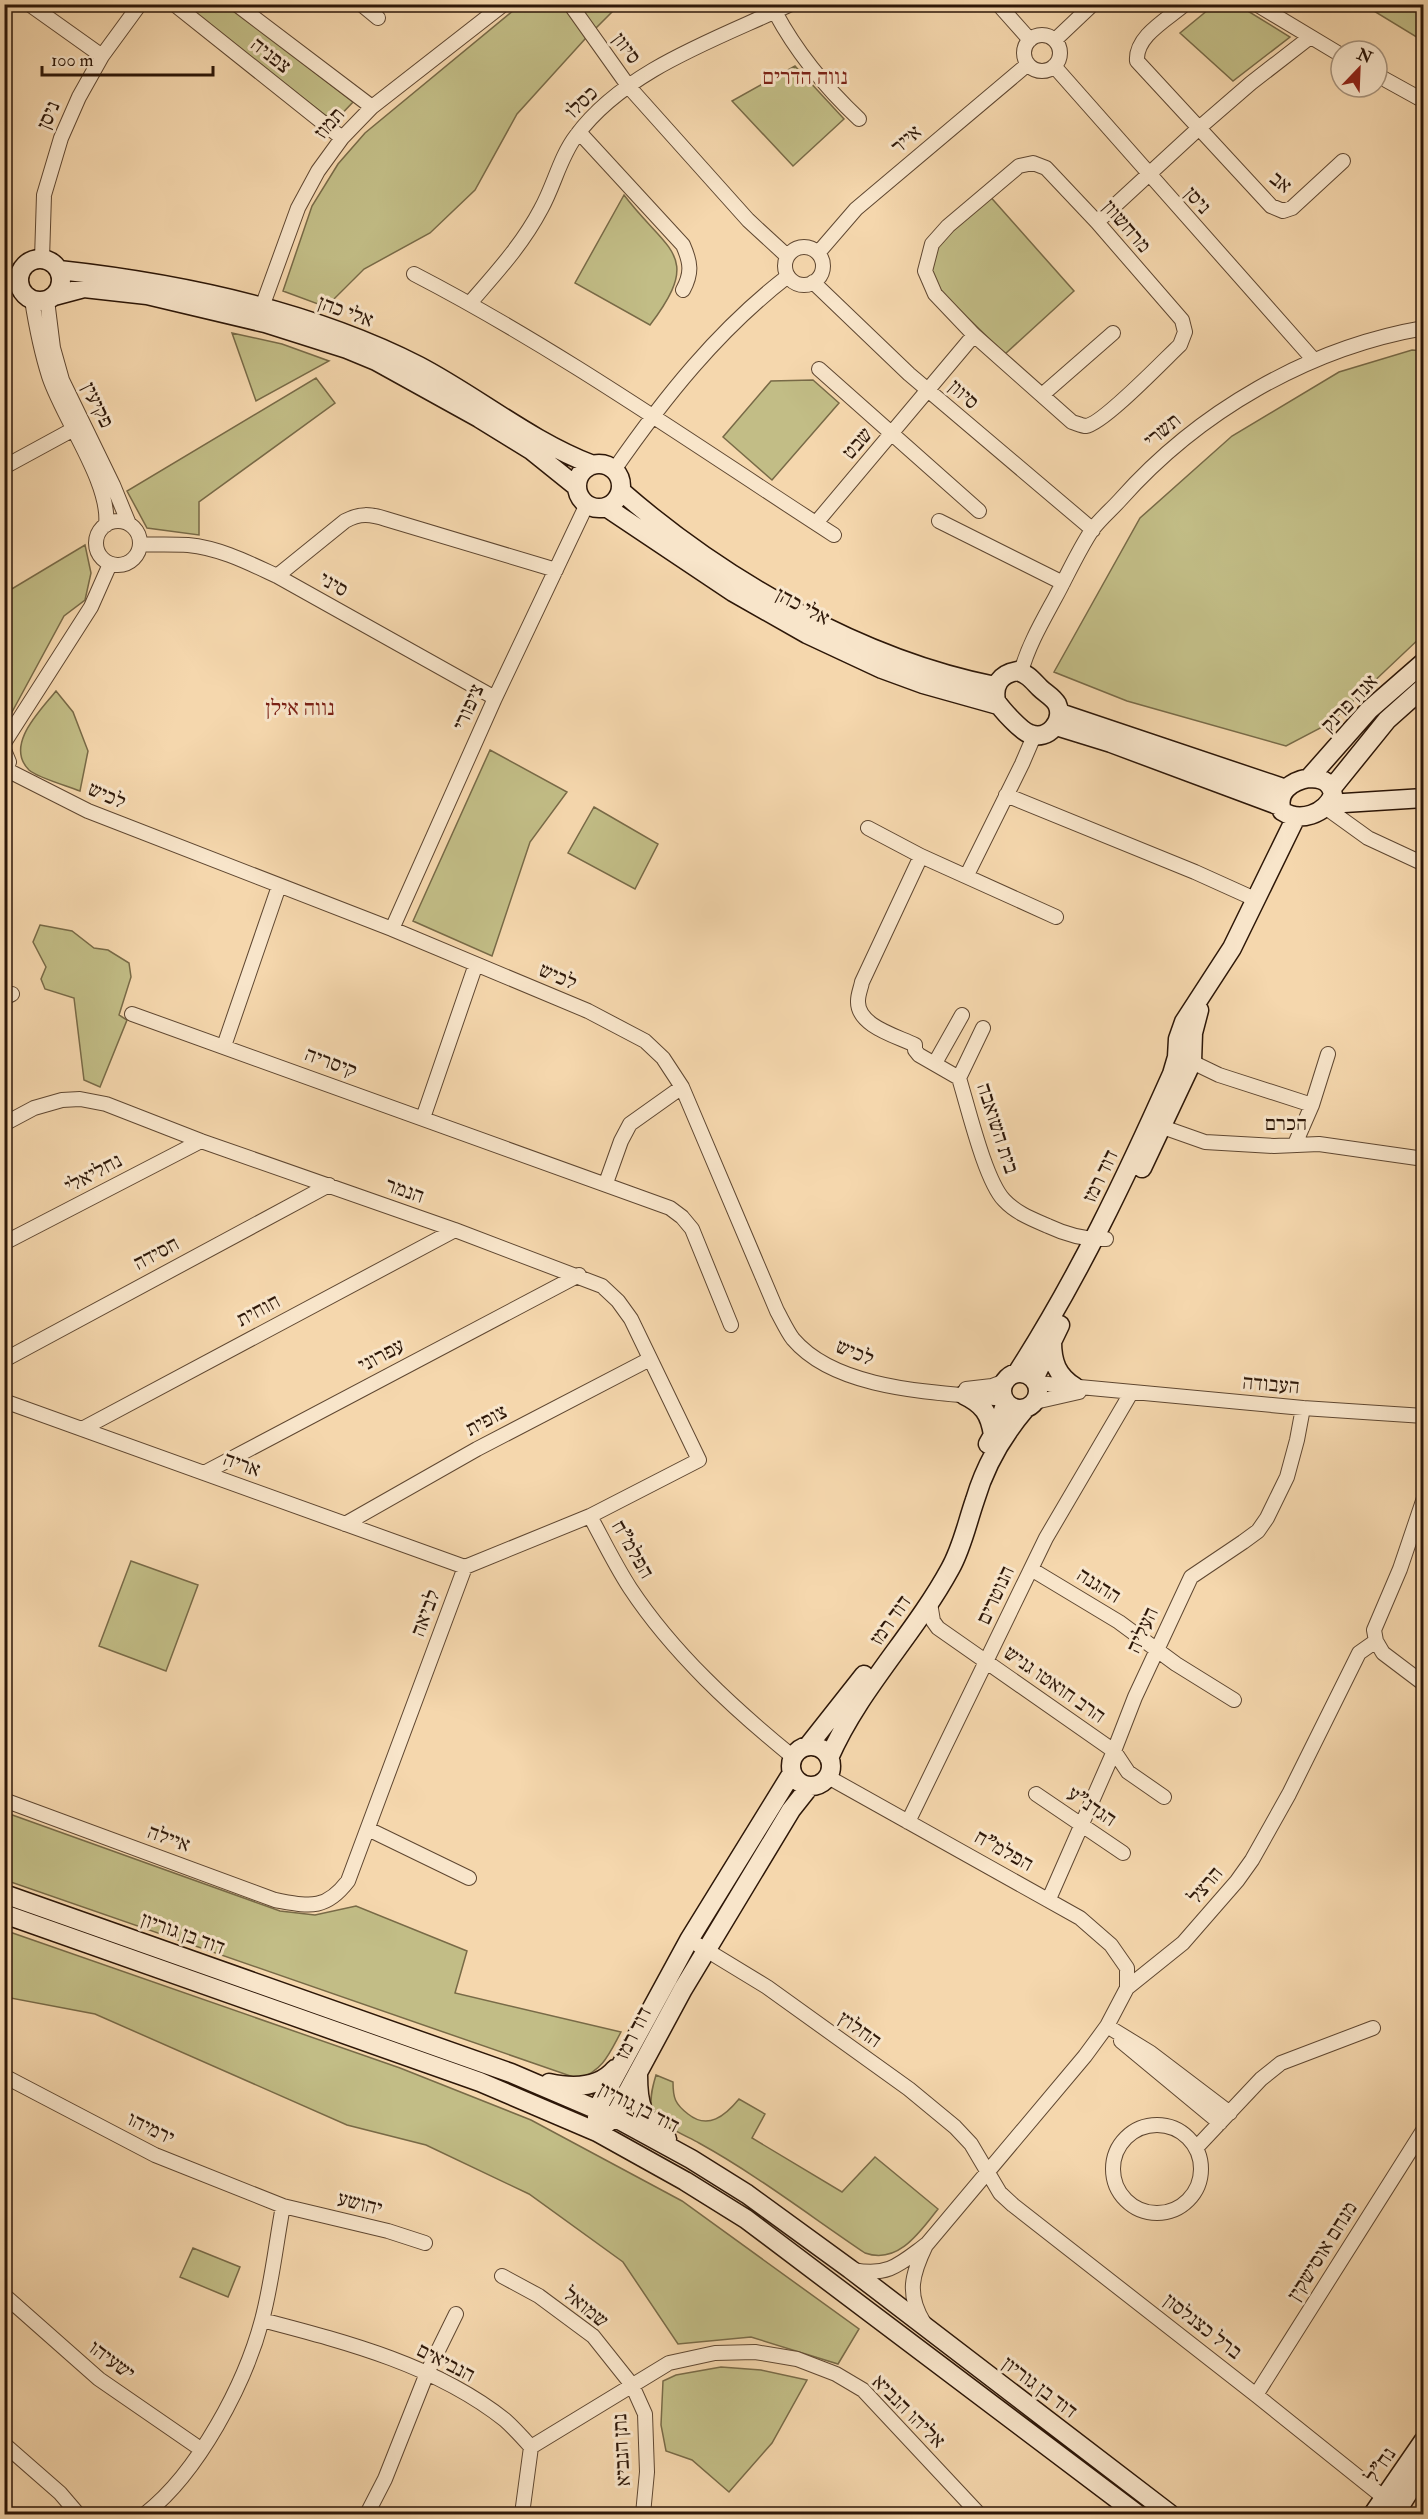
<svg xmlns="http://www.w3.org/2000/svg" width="1428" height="2519" font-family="'IM FELL Double Pica','Frank Ruhl Libre',serif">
  <rect width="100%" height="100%" fill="#f5d7ad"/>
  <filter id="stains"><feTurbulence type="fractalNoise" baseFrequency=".00333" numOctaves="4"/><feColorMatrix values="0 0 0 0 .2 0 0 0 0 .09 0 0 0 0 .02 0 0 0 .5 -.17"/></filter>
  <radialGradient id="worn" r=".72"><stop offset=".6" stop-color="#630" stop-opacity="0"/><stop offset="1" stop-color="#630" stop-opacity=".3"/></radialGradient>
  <path fill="#c2bd86" stroke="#786a47" stroke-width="1.5" d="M183 5H228L353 102 334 122Z
    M520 5H619L585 39 517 114 475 190 430 233 364 269 326 307 283 291 312 206 338 164 365 133Z
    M1238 5 1290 37 1233 81 1180 33 1214 5Z
    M1364 5H1423V41Z
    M795 66 844 119 793 166 732 101Z
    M987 193 1074 291 1005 354 941 292 932 280 930 262 936 239Z
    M624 195C667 252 704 254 650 325L575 283Z
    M232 333 282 344 329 361 256 401Z
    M1412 350 1424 351 1423 635 1330 723 1286 746 1127 701 1054 672 1140 518 1232 436 1339 372Z
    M316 378 335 403 199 502V535L147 528 127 491Z
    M813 380 839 403 772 480 723 437 771 381Z
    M85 545 91 573 85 600 64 616 5 725V593Z
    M56 691 73 712 88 751 80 791C68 786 38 778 29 770 4 745 41 710 56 691Z
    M490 750 567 792 530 842 492 956 413 921Z
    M594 807 658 844 635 889 568 853Z
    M40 925 72 931 94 948 108 950 129 963 131 977 119 1015 127 1020 100 1087 84 1080 74 998 45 989 41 979 46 967 33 942Z
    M131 1561 198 1585 166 1671 99 1646Z
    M4 1812 280 1911 315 1915 356 1906 467 1951 455 1993 621 2032C609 2054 604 2069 579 2079L5 1880Z
    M4 1930 400 2068 531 2120 682 2201 859 2329 838 2364 751 2337 678 2344 623 2262 529 2194 426 2145 347 2125 95 2014 5 1997Z
    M656 2075 673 2082C673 2098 675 2104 688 2114 708 2130 725 2116 739 2099L765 2114 752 2138 842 2192 875 2157 938 2209C920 2232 898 2265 865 2253 810 2216 757 2175 699 2143 685 2135 661 2126 653 2112 648 2102 653 2085 656 2075Z
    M193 2248 240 2267 228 2297 180 2277Z
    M721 2367 761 2370 807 2380 772 2443 729 2492 692 2460 666 2451 661 2425 663 2381 676 2375Z"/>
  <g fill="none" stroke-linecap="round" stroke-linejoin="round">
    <defs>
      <path id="street" d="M29 4 102 56
        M174 4 342 138
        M236 4 372 107
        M361 4 378 18
        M570 4 629 87 748 220 787 256
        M998 4 1030 40
        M1185 4C1168 19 1135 36 1137 61L1271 206 1283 211 1292 208 1343 161
        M1256 4 1341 55
        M775 12C797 53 825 87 859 119
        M1024 53a18 18 0 1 1 36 0a18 18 0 1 1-36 0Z
        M1055 40 1093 4
        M1054 66 1313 359
        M1377 75 1424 101
        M579 132 683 245C691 263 692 273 683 290
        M1033 163 1046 168 1097 222 1182 320 1185 332 1180 345C1165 359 1103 424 1086 426 1082 426 1076 423 1072 422L974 335 935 294 925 271 932 244 948 226 1019 166Z
        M1097 222 1199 128 1251 83 1309 38
        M785 266a19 19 0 1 1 38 0a19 19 0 1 1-38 0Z
        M818 253 856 209 1028 64
        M42 259 44 195 61 138 79 97 102 56 140 4
        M414 274C559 349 696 446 834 535
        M813 282 909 374 1093 530
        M32 300C36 325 41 351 49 376 63 419 111 483 106 525
        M47 300 53 348 62 380 113 485 129 524
        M470 303C496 273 522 245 541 209 554 186 560 157 576 136 625 69 720 38 791 4
        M262 307 298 208 318 171 342 138 372 107 504 4
        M819 369 979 511
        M1042 395 1113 333
        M4 467 72 430
        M614 470C664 398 718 330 788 276
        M939 521 1063 583
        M96 543a22 22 0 1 1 44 0a22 22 0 1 1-44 0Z
        M816 523 974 335
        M141 544C156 545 172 544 188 545 220 548 249 563 277 576L495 698
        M277 576 345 521C360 513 370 514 386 519L556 570
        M1021 672C1028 646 1042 622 1055 598 1067 576 1078 551 1092 530 1100 519 1111 510 1120 500 1198 412 1308 348 1424 328
        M4 743 91 607 110 564
        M4 750 9 762 4 773
        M7 770 88 811 392 929 588 1011 645 1041 663 1058 682 1087 777 1311C782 1320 787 1331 793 1339 838 1392 940 1392 1004 1399
        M1006 795 1195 872 1257 900
        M1325 807 1368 838 1424 864
        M868 828 921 856 1056 917
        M921 856 862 982C861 988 858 994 858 1001 857 1026 897 1036 915 1045V1050L919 1055 959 1078C968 1107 985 1180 1004 1200 1016 1213 1032 1219 1048 1226 1067 1235 1085 1240 1106 1239
        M967 875 1022 764 1034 736
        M392 929 495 698 587 504
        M4 998 12 994
        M132 1014 670 1208 682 1217 692 1229 731 1325
        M224 1046 279 886
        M1192 1062 1219 1075 1312 1105 1295 1144
        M935 1063 962 1015
        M959 1078 983 1028
        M1312 1105 1328 1054
        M423 1118 476 964
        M4 1124 34 1108 62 1100 80 1099 106 1104 201 1141 455 1230 602 1286 618 1301 631 1319 699 1460 590 1516 465 1567 348 1881C325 1911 309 1906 275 1900L4 1800
        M1154 1124 1205 1142 1274 1146 1319 1144 1424 1159
        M606 1183 621 1141 630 1124 682 1087
        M4 1243 201 1141
        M4 1360 329 1185
        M1037 1383 1303 1408 1424 1416
        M966 1389 992 1386 1005 1381
        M4 1401 465 1567
        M1035 1402 1079 1392
        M82 1429 455 1230
        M204 1473 579 1275
        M1424 1498 1400 1569 1374 1630 1376 1641 1383 1653 1424 1684
        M590 1516C603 1540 615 1565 630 1588 673 1653 733 1708 793 1757
        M345 1524 477 1449 650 1359
        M1031 1569 1119 1622 1176 1664 1234 1700
        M930 1603 933 1621 938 1628 1114 1751 1128 1772 1164 1797
        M828 1777 1080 1918 1111 1945 1127 1968V1988
        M1036 1794 1123 1853
        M908 1822 1046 1538 1131 1393
        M368 1829 469 1878
        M1049 1899 1114 1751 1135 1697 1191 1577 1243 1542 1258 1531 1267 1518 1287 1477 1297 1440 1303 1408
        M698 1945 767 1987 909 2089 955 2127 971 2144 1000 2193 1013 2205 1256 2395 1392 2504
        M1107 2026 1151 2053 1230 2113
        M1121 2041 1220 2123
        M4 2076 155 2155 283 2206 388 2231 425 2243
        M1113 2169a44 44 0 1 1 88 0a44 44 0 1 1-88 0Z
        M1196 2148 1261 2079 1281 2063 1373 2028
        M854 2270C889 2277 901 2263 927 2244L1085 2056 1107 2026 1127 1988 1183 1943 1237 1881 1252 1860 1289 1794 1359 1653 1376 1641
        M502 2276 539 2296 593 2336 632 2385 645 2414 647 2472 643 2514
        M4 2295 99 2379 202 2450
        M262 2320C346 2342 436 2365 505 2420 514 2428 523 2438 531 2447L522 2514
        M924 2323C906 2294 912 2274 926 2245
        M1256 2395 1424 2129
        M4 2444 60 2493 78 2514
        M531 2447 669 2363 715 2353 755 2352 797 2359 836 2374 863 2390 979 2514
        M145 2514C198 2473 245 2384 262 2320 272 2283 276 2243 283 2206
        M367 2514 385 2479 427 2373 456 2314"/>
      <path id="secondary" d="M19 280a21 21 0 1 1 42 0a21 21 0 1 1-42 0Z
        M59 270C178 283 311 311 419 366 478 397 530 441 593 465
        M54 296 84 288 147 295 265 323 347 349 376 361 479 418 531 450 577 487
        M577 486a22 22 0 1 1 44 0a22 22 0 1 1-44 0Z
        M621 491C723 580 862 660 995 686
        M606 507 733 592 807 634 882 669 923 684 998 705
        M1017 671C1028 674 1032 680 1040 688 1045 693 1053 697 1057 704 1065 721 1048 741 1030 734 1021 731 1002 710 996 701 993 685 1000 674 1017 671Z
        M1060 713 1286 789
        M1056 726 1111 743 1280 806
        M1309 778 1369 710 1424 662
        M1309 778C1321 778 1331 781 1333 795 1325 814 1300 823 1282 811 1275 792 1292 781 1309 778Z
        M1332 788 1387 720 1424 687
        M1328 804 1424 798
        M1142 1168 1192 1062 1193 1033 1199 1010
        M1052 1341C1052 1362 1057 1376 1075 1387
        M1002 1391a18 18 0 1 1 36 0a18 18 0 1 1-36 0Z
        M1017 1373C1078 1278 1126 1177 1172 1074L1177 1057 1178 1039 1184 1022 1232 948 1296 817
        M1034 1379 1060 1325
        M964 1395C983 1404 990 1414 993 1435
        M988 1444 997 1428 1006 1402
        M808 1746 864 1675
        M791 1766a20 20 0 1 1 40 0a20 20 0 1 1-40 0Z
        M829 1758C859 1689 914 1635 950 1569 962 1548 967 1523 975 1500 985 1466 1003 1435 1026 1408
        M4 1894 511 2073 614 2117 691 2159 747 2194 850 2269 1170 2514
        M4 1914 480 2082 597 2132 685 2181 746 2219 1137 2514
        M638 2075C638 2107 642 2117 667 2139
        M549 2083C572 2088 599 2088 615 2069
        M597 2121V2109L689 1940 792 1773
        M605 2125 614 2117 683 1989 791 1810 810 1786
        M1373 2514 1424 2440
        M1395 2514 1424 2468"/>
    </defs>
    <use href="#street" stroke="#5f4731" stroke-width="16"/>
    <use href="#secondary" stroke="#2d1708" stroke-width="21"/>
    <use href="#street" stroke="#f8e5ca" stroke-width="14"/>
    <use href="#secondary" stroke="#f8e5ca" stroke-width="18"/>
  </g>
  <g text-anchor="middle" stroke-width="6" stroke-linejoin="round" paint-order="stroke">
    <g font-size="21" fill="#2d1708" stroke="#f8e5ca">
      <text transform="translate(627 48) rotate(53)" y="7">סיוון</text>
      <text transform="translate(271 55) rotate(38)" y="7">צפניה</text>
      <text transform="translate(581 102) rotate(-44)" y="7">כסלו</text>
      <text transform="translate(48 115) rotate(-67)" y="7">ניסן</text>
      <text transform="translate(329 123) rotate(-49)" y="7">תמוז</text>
      <text transform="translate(906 139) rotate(-40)" y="7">אייר</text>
      <text transform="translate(1281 182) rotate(39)" y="7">אב</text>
      <text transform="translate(1198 200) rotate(48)" y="7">ניסן</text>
      <text transform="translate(1127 226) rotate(49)" y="7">מרחשוון</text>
      <text transform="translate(346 311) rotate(20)" y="7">אלי כהן</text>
      <text transform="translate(964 394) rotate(42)" y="7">סיוון</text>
      <text transform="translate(98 405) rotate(64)" y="7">פקיעין</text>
      <text transform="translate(1162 430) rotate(-40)" y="7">תשרי</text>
      <text transform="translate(857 443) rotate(-49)" y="7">שבט</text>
      <text transform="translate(334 584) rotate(29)" y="7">סיני</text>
      <text transform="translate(803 606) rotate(28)" y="7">אלי כהן</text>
      <text transform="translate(1349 703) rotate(-46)" y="7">אנה פרנק</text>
      <text transform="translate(468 707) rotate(-66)" y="7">ציפורי</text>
      <text transform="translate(107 795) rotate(23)" y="7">לכיש</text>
      <text transform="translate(558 976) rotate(23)" y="7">לכיש</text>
      <text transform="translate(331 1062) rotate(20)" y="7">קיסריה</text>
      <text x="1286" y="1130">הכרם</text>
      <text transform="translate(998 1128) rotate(72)" y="7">בית השואבה</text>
      <text transform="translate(93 1173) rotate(-28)" y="7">נחליאלי</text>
      <text transform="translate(1100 1176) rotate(-64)" y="7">דוד רמז</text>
      <text transform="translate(405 1190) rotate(19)" y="7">הנמר</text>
      <text transform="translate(156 1253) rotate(-28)" y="7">חסידה</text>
      <text transform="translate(258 1310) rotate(-28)" y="7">חוחית</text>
      <text transform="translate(855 1352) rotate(22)" y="7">לכיש</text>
      <text transform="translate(381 1355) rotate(-28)" y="7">עפרוני</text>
      <text transform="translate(1271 1384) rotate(5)" y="7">העבודה</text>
      <text transform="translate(486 1420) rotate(-28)" y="7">צופית</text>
      <text transform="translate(242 1464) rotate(20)" y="7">אריה</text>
      <text transform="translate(633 1549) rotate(60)" y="7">הפלמ"ח</text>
      <text transform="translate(1099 1585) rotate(32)" y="7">ההגנה</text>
      <text transform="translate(995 1595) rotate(-65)" y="7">הנוטרים</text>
      <text transform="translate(425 1613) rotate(-69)" y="7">לביאה</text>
      <text transform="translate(890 1620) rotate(-55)" y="7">דוד רמז</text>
      <text transform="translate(1142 1630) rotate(-65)" y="7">העליה</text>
      <text transform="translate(1055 1684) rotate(35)" y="7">הרב חואטו גניש</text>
      <text transform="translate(1092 1806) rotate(34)" y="7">הגדנ"ע</text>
      <text transform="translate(169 1838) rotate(20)" y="7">איילה</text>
      <text transform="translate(1004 1850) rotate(29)" y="7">הפלמ"ח</text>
      <text transform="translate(1205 1885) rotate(-50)" y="7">הרצל</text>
      <text transform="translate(183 1933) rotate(20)" y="7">דוד בן גוריון</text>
      <text transform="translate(860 2029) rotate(35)" y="7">החלוץ</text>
      <text transform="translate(633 2033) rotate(-63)" y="7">דוד רמז</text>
      <text transform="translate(639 2107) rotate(27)" y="7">דוד בן גוריון</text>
      <text transform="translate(151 2128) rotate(26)" y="7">ירמיהו</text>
      <text transform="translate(360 2203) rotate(14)" y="7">יהושע</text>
      <text transform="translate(1322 2251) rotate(-58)" y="7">מנחם אוסישקין</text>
      <text transform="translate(586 2307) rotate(39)" y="7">שמואל</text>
      <text transform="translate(1203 2326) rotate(38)" y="7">ברל כצנלסון</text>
      <text transform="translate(112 2360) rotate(37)" y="7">ישעיהו</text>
      <text transform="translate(446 2362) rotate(27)" y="7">הנביאים</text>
      <text transform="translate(1040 2387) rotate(37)" y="7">דוד בן גוריון</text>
      <text transform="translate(909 2411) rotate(45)" y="7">אליהו הנביא</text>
      <text transform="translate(621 2450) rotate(-93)" y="7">נתן הנביא</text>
      <text transform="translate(1380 2465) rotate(-56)" y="7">נח"ל</text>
    </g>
    <g font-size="22" fill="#7a1f14" stroke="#f8e5ca">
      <text x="805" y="84">נווה הדרים</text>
      <text x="300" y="715">נווה אילן</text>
    </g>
  </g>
  <rect width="1428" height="2519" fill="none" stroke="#f5d7ad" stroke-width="24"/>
  <rect x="6" y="6" width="1416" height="2507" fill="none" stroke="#2d1708" stroke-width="3"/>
  <rect x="12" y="12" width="1404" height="2495" fill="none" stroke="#2d1708" stroke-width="1.5"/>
  <g transform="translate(1359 69) rotate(23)"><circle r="28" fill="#f8e5ca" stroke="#a7937c" stroke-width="1.5"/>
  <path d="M0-4.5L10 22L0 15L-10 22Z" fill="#8f2418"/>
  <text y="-9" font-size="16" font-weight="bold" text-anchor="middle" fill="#2d1708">N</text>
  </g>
  <path d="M42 66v9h171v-9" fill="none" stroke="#2d1708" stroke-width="3"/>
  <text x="51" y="66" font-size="18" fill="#2d1708" stroke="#f8e5ca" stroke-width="4.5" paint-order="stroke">100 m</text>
  <rect width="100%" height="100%" filter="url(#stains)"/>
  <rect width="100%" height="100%" fill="url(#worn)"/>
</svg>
